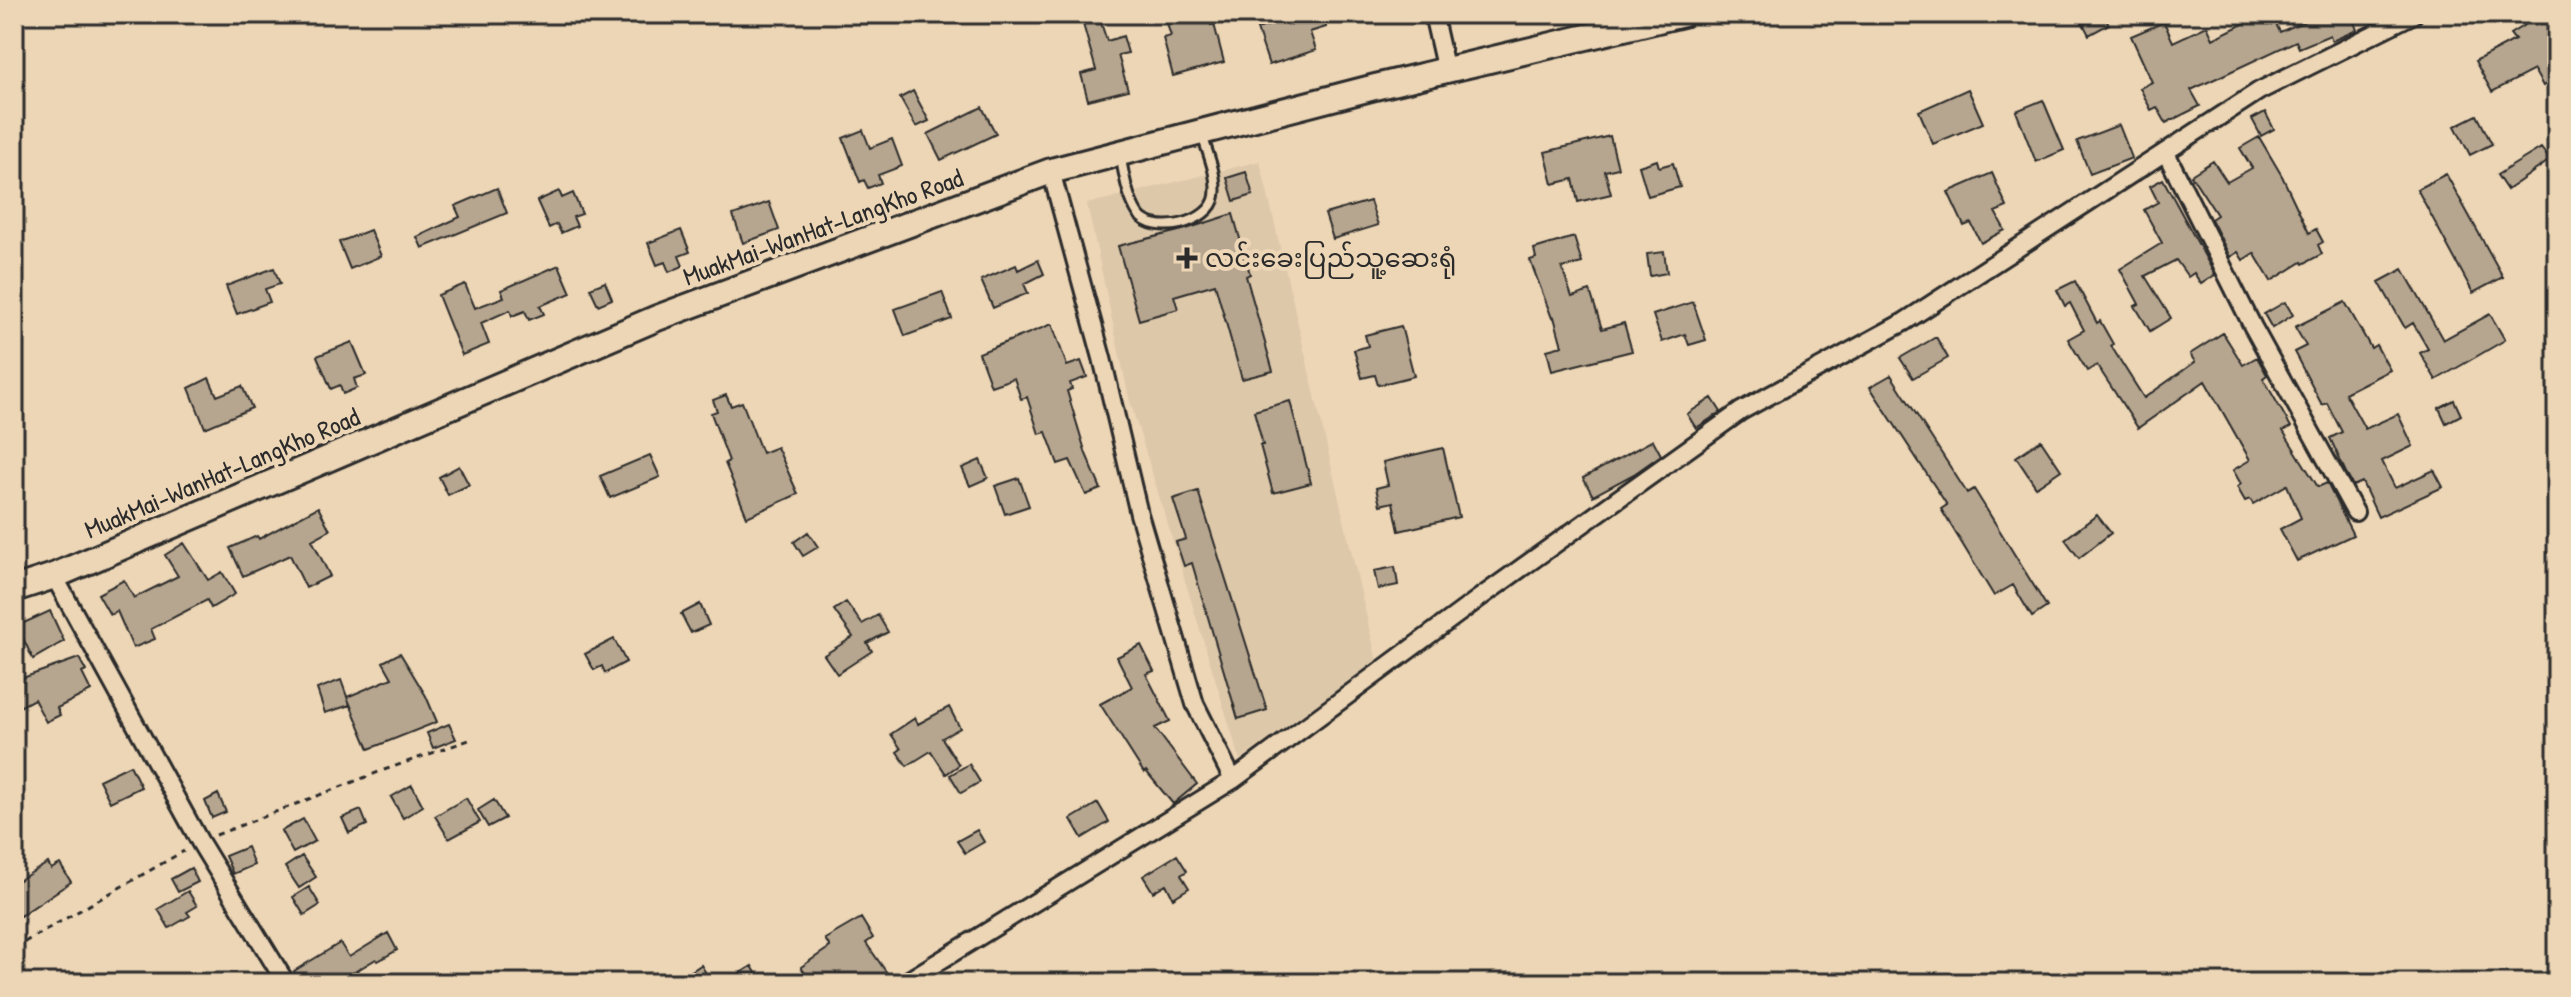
<svg xmlns="http://www.w3.org/2000/svg" width="2571" height="997" font-family="'Patrick Hand','Noto Sans Myanmar',sans-serif">
  <rect width="100%" height="100%" fill="#edd6b6"/>
  <filter id="ink" filterUnits="userSpaceOnUse"><feTurbulence type="fractalNoise" baseFrequency=".0125" numOctaves="2"/><feDisplacementMap in="SourceGraphic" scale="16" xChannelSelector="R" yChannelSelector="G"/><feConvolveMatrix kernelMatrix="1 2 1 2 8 2 1 2 1" color-interpolation-filters="sRGB"/></filter>
  <g filter="url(#ink)">
    <path fill="#ddc8aa" d="M1260 161 1377 661 1240 760 1129 398 1087 204Z"/>
    <path fill="#b7a68f" stroke="#2b2b2b" stroke-width="2" d="M1191 14H1207L1211 25 1214 24 1224 62 1173 76 1163 38 1171 36 1166 21Z
      M1303 14H1322L1326 27 1310 32 1316 50 1269 65 1257 29Z
      M2078 14H2103L2109 24 2089 35Z
      M2243 14H2271L2280 32 2321 14H2351L2357 30 2332 41 2330 35 2299 48 2296 41 2191 90 2200 106 2166 123 2157 107 2151 110 2140 88 2152 82 2131 36 2164 22 2173 42 2207 26 2213 39 2247 22Z
      M2542 14H2557V77L2543 86 2534 70 2492 92 2475 61 2515 40 2510 34Z
      M1100 20 1107 41 1123 36 1128 53 1118 55 1128 90 1088 100 1081 74 1096 70 1083 24Z
      M1968 89 1983 123 1933 144 1919 111Z
      M913 91 929 121 916 127 900 98Z
      M2043 100 2064 150 2036 162 2016 111Z
      M982 107 996 134 941 160 928 134Z
      M2265 112 2274 129 2261 136 2252 119Z
      M2477 115 2492 144 2470 155 2455 126Z
      M2119 125 2132 158 2090 174 2077 141Z
      M863 130 870 148 892 139 902 166 878 175 881 183 868 188 864 180 860 182 843 138Z
      M1610 136 1618 168 1605 171 1611 194 1578 202 1573 179 1553 184 1545 152Z
      M2259 137 2282 176 2309 233 2316 229 2323 242 2318 245 2322 254 2303 264 2302 262 2271 281 2254 253 2243 260 2238 252 2230 257 2211 219 2217 215 2191 175 2213 161 2227 182 2252 168 2240 148Z
      M2541 148 2550 160 2507 190 2497 175Z
      M1657 160 1659 167 1673 163 1680 187 1648 196 1639 166Z
      M1246 172 1253 195 1234 201 1227 178Z
      M1992 173 2007 207 1995 212 2005 230 1981 243 1971 223 1964 226 1948 192Z
      M2446 174 2503 277 2473 293 2417 189Z
      M2163 179 2215 275 2201 284 2194 273 2188 277 2176 260 2145 276 2171 318 2150 331 2135 306 2139 304 2120 269 2162 243 2144 210 2158 202 2150 186Z
      M497 188 507 213 422 248 417 237 460 217 455 206Z
      M559 191 562 198 573 193 582 214 573 217 577 226 561 233 557 224 549 228 537 201Z
      M1370 201 1378 225 1333 239 1325 214Z
      M769 202 779 230 743 243 733 215Z
      M1233 214 1250 274 1246 276 1273 371 1242 379 1215 284 1174 296 1178 309 1139 320 1118 246 1183 230Z
      M370 230 381 256 350 269 339 242Z
      M681 230 690 252 679 256 683 266 669 272 665 262 657 265 648 243Z
      M1574 237 1582 263 1562 268 1572 297 1590 291 1602 329 1624 323 1632 351 1552 371 1547 350 1562 346 1554 317 1552 318 1530 260 1536 258 1534 249Z
      M1664 252 1667 273 1650 276 1647 254Z
      M1038 260 1044 274 1024 284 1028 293 993 308 981 280 1016 265 1018 270Z
      M559 265 571 293 540 306 544 314 529 320 525 311 512 316 510 310 481 323 489 344 462 355 438 295 465 284 475 308 504 297 501 290Z
      M274 268 280 284 265 289 270 302 237 314 226 286Z
      M2403 269 2443 340 2490 314 2505 340 2436 380 2420 353 2428 349 2413 323 2405 328 2379 282Z
      M2075 281 2097 323 2100 321 2113 344 2111 346 2144 398 2195 362 2190 354 2223 333 2243 365 2257 357 2267 375 2263 378 2291 427 2283 431 2318 487 2327 483 2353 535 2297 561 2280 529 2301 518 2287 485 2253 504 2250 499 2245 501 2237 487 2241 484 2233 470 2250 460 2205 381 2138 428 2097 365 2087 371 2068 339 2084 330 2070 303 2065 306 2057 290Z
      M605 282 612 299 598 305 590 288Z
      M942 292 952 319 905 336 895 309Z
      M1693 302 1706 340 1689 345 1685 334 1662 342 1653 315Z
      M2285 302 2293 315 2272 328 2264 314Z
      M2345 302 2371 348 2376 345 2390 370 2345 393 2365 429 2398 414 2413 446 2382 461 2395 488 2434 470 2443 487 2378 517 2362 482 2353 486 2347 475 2330 438 2342 432 2327 403 2322 405 2294 352 2306 346 2295 327Z
      M1052 324 1067 366 1081 361 1087 377 1070 383 1072 389 1067 391 1086 454 1101 489 1086 495 1070 460 1058 464 1046 432 1039 434 1027 397 1021 399 1014 378 991 386 979 353Z
      M1401 326 1414 376 1378 385 1375 375 1362 378 1354 350 1368 346 1365 335Z
      M1936 337 1948 358 1913 378 1900 358Z
      M352 342 366 375 354 379 357 388 343 394 340 385 331 389 317 356Z
      M1891 375 1967 493 1974 489 2047 607 2032 617 2013 585 1994 596 1941 509 1947 505 1870 387Z
      M209 378 217 396 242 386 252 408 205 428 189 388Z
      M726 395 731 406 742 402 762 453 777 447 798 494 747 517 725 463 729 461 711 413 717 411 713 400Z
      M1712 398 1721 412 1696 428 1687 414Z
      M2454 400 2461 415 2446 423 2439 408Z
      M1290 401 1311 483 1273 493 1260 445H1263L1254 411Z
      M1653 440 1661 455 1634 474 1593 496 1583 478Z
      M2041 440 2061 470 2036 487 2016 457Z
      M1443 448 1459 517 1399 531 1393 502 1380 505 1376 488 1388 485 1383 462Z
      M650 455 660 477 610 498 600 476Z
      M980 460 988 478 970 486 962 468Z
      M459 466 469 485 448 495 439 477Z
      M1019 478 1029 506 1005 514 995 486Z
      M1198 491 1267 710 1238 719 1192 563 1184 566 1176 542 1186 539 1173 499Z
      M318 507 330 530 312 540 330 576 306 588 290 555 243 576 230 548 257 536 259 539Z
      M2097 515 2111 533 2079 558 2065 539Z
      M808 532 818 547 803 556 794 542Z
      M184 543 208 580 222 572 235 594 211 608 207 600 151 629 155 639 133 648 117 611 110 615 98 594 124 580 134 598 178 576 165 555Z
      M1395 567 1398 585 1378 589 1374 571Z
      M846 602 862 624 878 615 888 632 867 643 872 651 837 674 824 655 853 637 834 610Z
      M700 604 709 625 691 633 681 614Z
      M50 611 64 641 33 659 17 626Z
      M614 639 626 662 605 673 602 666 594 670 585 654Z
      M1141 645 1154 671 1146 674 1170 721 1155 728 1197 784 1173 804 1146 771 1144 773 1100 704 1132 687 1117 657Z
      M400 653 426 696 437 722 369 749 347 697 392 678 383 662Z
      M79 658 86 671 82 673 91 691 57 708 60 715 46 722 34 699 14 710V681Z
      M341 680 350 705 325 713 317 689Z
      M949 707 960 728 942 738 959 765 946 774 931 751 907 766 897 752 901 749 891 734 915 718 918 724Z
      M449 724 456 739 433 748 427 733Z
      M969 764 980 782 961 793 950 775Z
      M130 765 141 787 110 802 99 780Z
      M412 785 423 806 403 818 391 797Z
      M218 794 226 812 212 818 205 801Z
      M466 798 480 822 449 839 435 816Z
      M494 800 505 818 488 827 478 810Z
      M1098 803 1109 822 1082 838 1071 819Z
      M361 810 367 825 349 833 342 818Z
      M303 819 315 841 293 853 281 831Z
      M977 830 984 842 965 853 957 841Z
      M247 847 254 865 233 874 225 856Z
      M1177 855 1187 871 1181 875 1189 888 1173 898 1166 884 1153 892 1143 876Z
      M302 856 316 877 299 888 285 867Z
      M48 863 51 869 60 864 71 882 20 916 14 906V883Z
      M191 868 198 882 178 892 171 879Z
      M309 887 320 905 304 915 293 897Z
      M188 891 197 906 187 912 190 916 169 928 158 909Z
      M861 918 873 938 866 943 887 973 872 983H811L801 967 830 947 825 939Z
      M388 933 397 950 378 961 376 959 336 983H331L327 976 316 983H301L294 971 340 943 349 957Z
      M701 965 712 983H673Z
      M752 966 762 983H724Z"/>
    <g fill="none" stroke-linecap="round" stroke-linejoin="round">
      <defs>
        <path id="service" d="M1120 154C1124 174 1127 197 1138 214 1154 237 1211 223 1215 196 1218 177 1208 154 1202 135"/>
        <path id="minor" d="M1433 14 1446 71
          M2166 153 2253 327 2355 512
          M1051 171 1102 358 1139 514 1195 704 1233 780
          M54 576 200 842 286 983
          M904 983 1233 780 1478 599 1741 411 1904 322 2259 91 2414 14"/>
        <path id="secondary" d="M14 589 54 576 657 318 1051 171 1375 87 1683 14"/>
      </defs>
      <use href="#service" stroke="#2b2b2b" stroke-width="14"/>
      <use href="#minor" stroke="#2b2b2b" stroke-width="22"/>
      <use href="#secondary" stroke="#2b2b2b" stroke-width="30"/>
      <path stroke="#2b2b2b" stroke-width="3" stroke-dasharray="6 6" stroke-linecap="butt" d="M216 835 384 770 469 740
        M14 948 184 851"/>
      <use href="#service" stroke="#edd6b6" stroke-width="8"/>
      <use href="#minor" stroke="#edd6b6" stroke-width="16"/>
      <use href="#secondary" stroke="#edd6b6" stroke-width="24"/>
    </g>
  </g>
  <path fill="#2b2b2b" stroke="#edd6b6" stroke-width="3" d="M1183 246h8v8h8v8h-8v8h-8v-8h-8v-8h8z"/>
  <g text-anchor="middle" stroke-width="8" stroke-linejoin="round" paint-order="stroke">
    <g font-size="26" fill="#2b2b2b" stroke="#edd6b6">
      <text transform="translate(823 227) rotate(-20)" y="9">MuakMai-WanHat-LangKho Road</text>
      <text transform="translate(222 473) rotate(-23)" y="9">MuakMai-WanHat-LangKho Road</text>
    </g>
    <g font-size="26" fill="#2b2b2b" stroke="#edd6b6" text-anchor="start">
      <text x="1205" y="267">လင်းခေးပြည်သူ့ဆေးရုံ</text>
    </g>
  </g>
  <rect width="2571" height="997" fill="none" stroke="#edd6b6" stroke-width="48"/>
  <rect x="24" y="24" width="2523" height="949" fill="none" stroke="#2b2b2b" stroke-width="3" filter="url(#ink)"/>
</svg>
